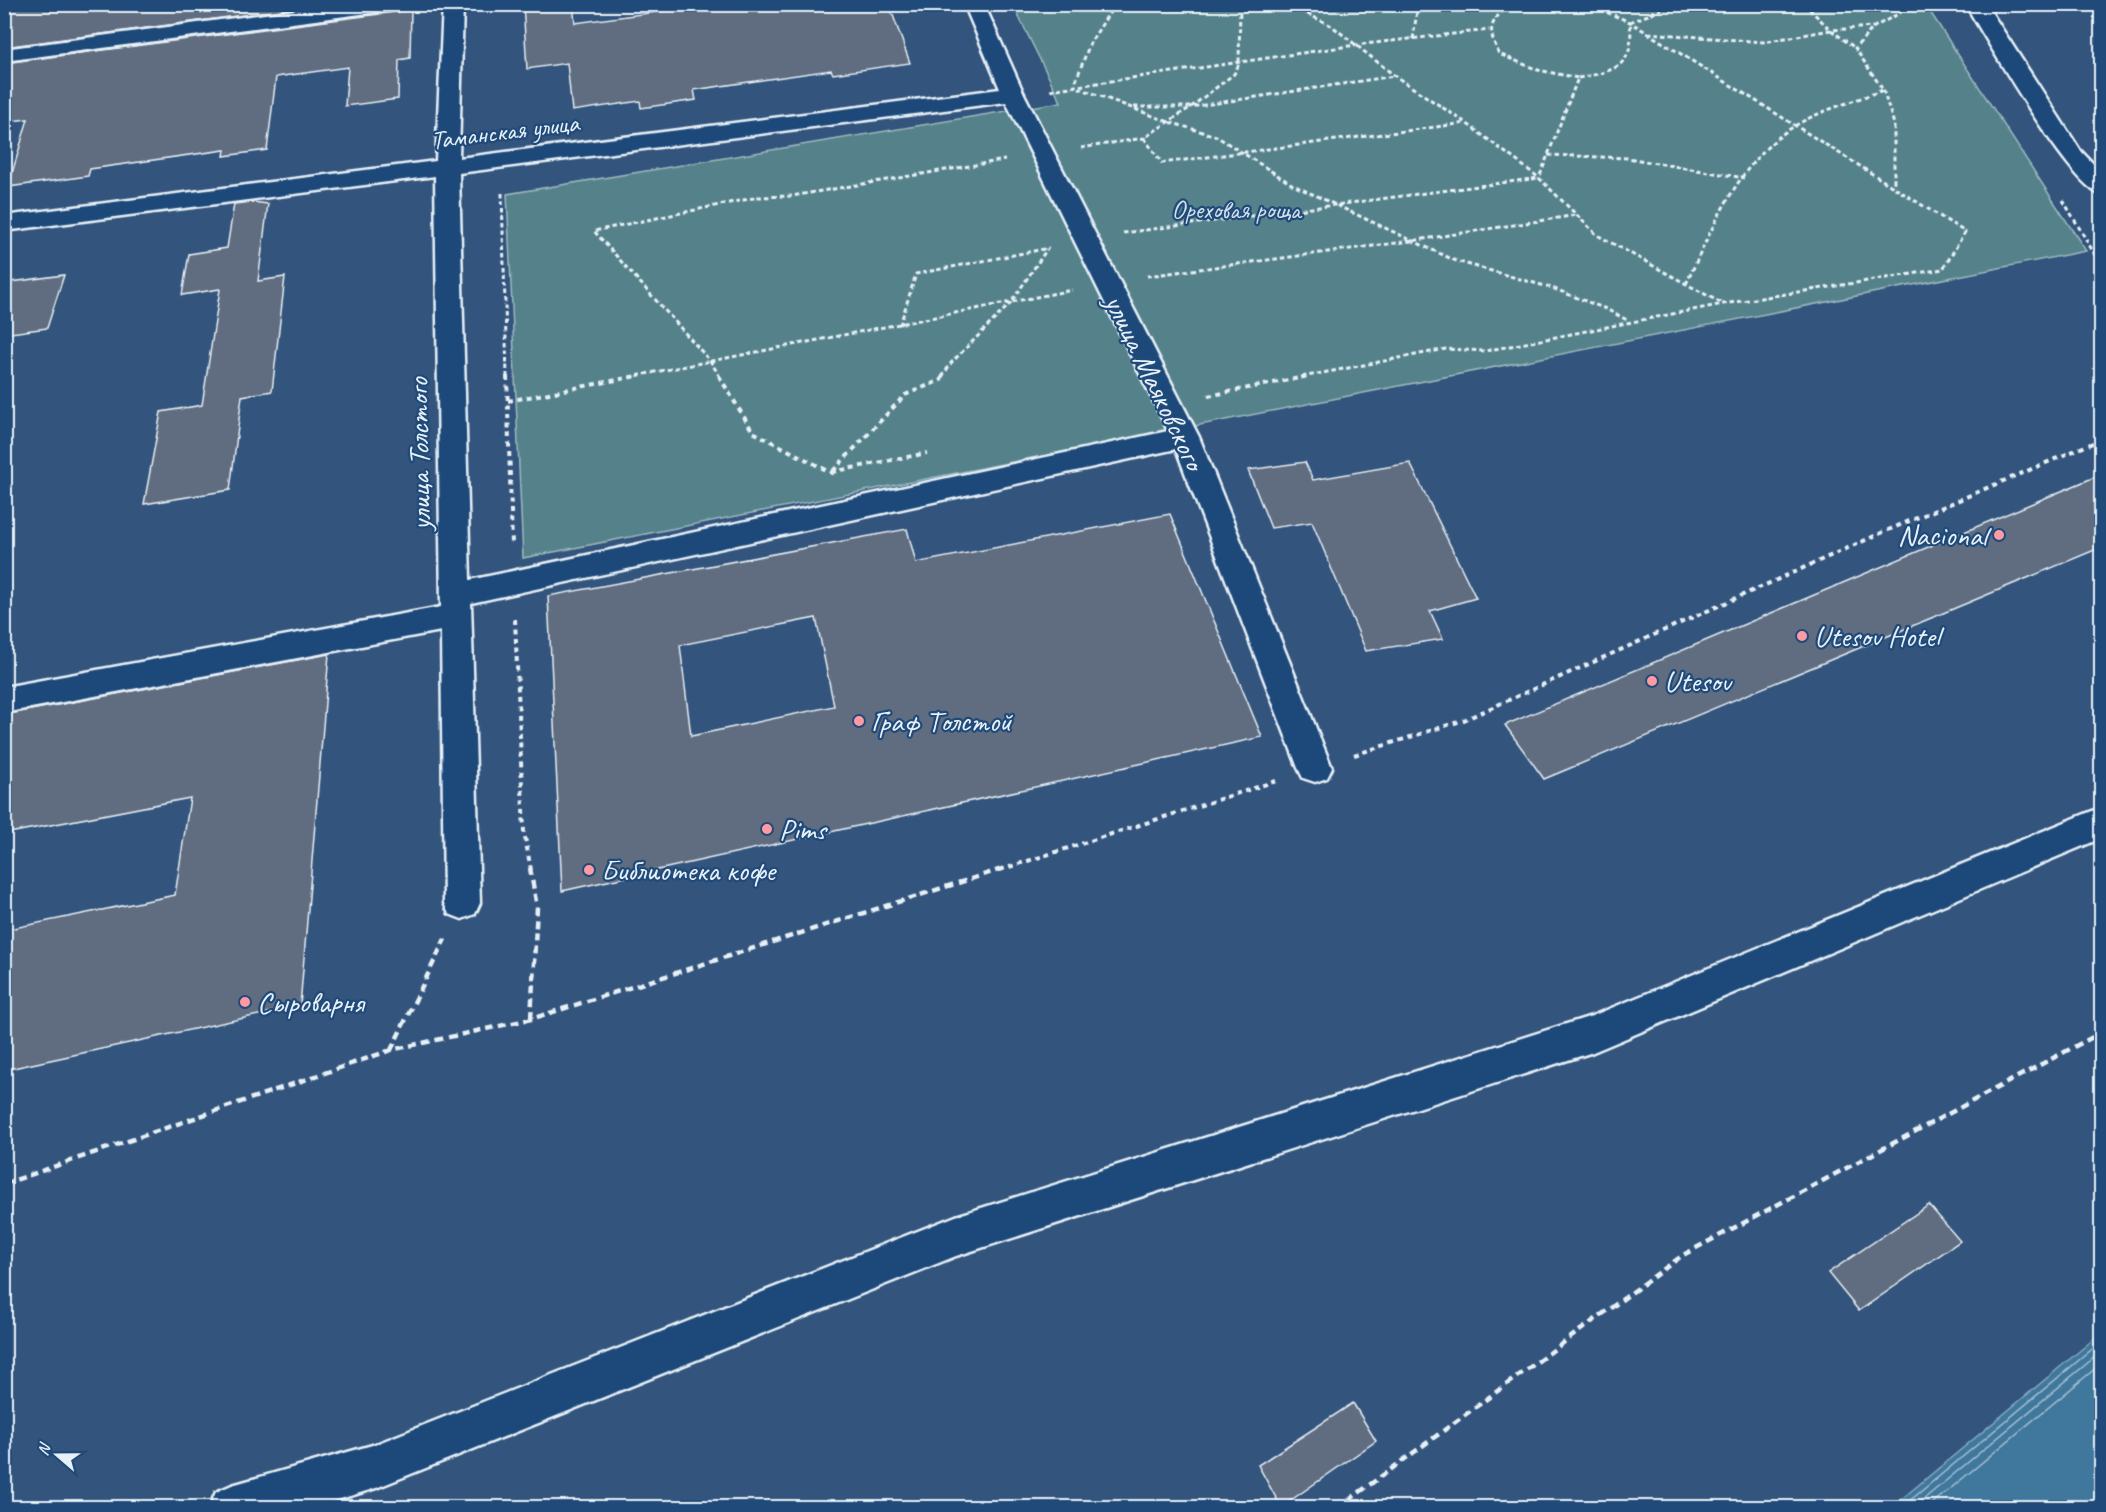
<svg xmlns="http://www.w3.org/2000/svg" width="2106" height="1512" font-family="Caveat,sans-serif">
  <rect width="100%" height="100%" fill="#33547c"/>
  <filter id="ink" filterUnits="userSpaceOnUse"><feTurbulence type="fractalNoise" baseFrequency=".0167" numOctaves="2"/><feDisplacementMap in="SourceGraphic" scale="12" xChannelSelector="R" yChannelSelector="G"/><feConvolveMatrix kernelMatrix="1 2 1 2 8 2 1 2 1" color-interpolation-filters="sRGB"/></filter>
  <g filter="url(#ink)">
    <path fill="#55828a" stroke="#9ebac1" stroke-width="1.5" d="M1925 4 2086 251 523 558 507 194 1061 102 1013 5Z"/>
    <path fill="#40779c" stroke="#83a8c1" stroke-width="1.5" d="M2101 1333V1507H1892Z"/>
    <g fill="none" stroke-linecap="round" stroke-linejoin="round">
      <path stroke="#a5c0d3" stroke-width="1.5" d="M1901 1508 2102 1341
        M1913 1508 2102 1351
        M1927 1508 2102 1363"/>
    </g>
    <path fill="#616d80" stroke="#e8f1f8" stroke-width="1.5" fill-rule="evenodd" d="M4 4H297V8L4 47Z
      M523 4H573L575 23 716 4H889L910 63 833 74 831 70 694 90 696 100 641 108 640 101 572 111 567 63 527 69Z
      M411 10 410 58 399 60 398 99 345 106 348 67 276 77 267 150 224 156 225 150 90 169 88 176 8 187 28 119 4 122V63Z
      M252 202 268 204 258 281 285 277 272 391 242 396 230 490 144 504 161 412 202 405 220 289 182 295 189 254 227 248 234 204Z
      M64 275 47 328 4 334V283Z
      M1305 462 1313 480 1410 463 1476 598 1430 611 1443 639 1366 651 1312 522 1271 528 1248 470Z
      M2102 474V547L1544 779 1505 725Z
      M1170 514 1262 737 562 891 548 596 907 529 916 563ZM816 618 834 706 691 736 680 645Z
      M329 654 300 1006 4 1070V930L175 895 190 798 4 834V715Z
      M1929 1205 1960 1241 1859 1311 1828 1273Z
      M1353 1403 1376 1441 1281 1507 1258 1465Z"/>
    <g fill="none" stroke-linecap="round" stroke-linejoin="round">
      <defs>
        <path id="minor" d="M340 4H401L398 8 391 10 4 61V49Z
          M443 4H463L459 158 1000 89 964 4H984L1024 94 1199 437 1332 768 1327 778 1315 782 1303 778 1298 768 1176 449 471 603 480 903 475 914 462 919 449 914 444 903 441 631 4 713V687L441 607 435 176 4 231V216L436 161ZM1006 102 1168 431 470 580 459 173Z
          M1965 4H1986L2080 150 2102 173V195C2070 187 1987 39 1965 4Z
          M2102 807V838L1593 1052 956 1256 376 1488 311 1508H209L216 1492 232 1485 376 1444 956 1216 1592 1016Z"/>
      </defs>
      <use href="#minor" stroke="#e8f1f8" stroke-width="5"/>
      <path stroke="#e8f1f8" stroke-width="3" stroke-dasharray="4.5 3" stroke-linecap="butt" d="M1115 4 1090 43 1074 86 1169 122 1216 136 1293 185 1456 261 1552 288 1606 309 1629 321
        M1287 4 1332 26 1395 76 1466 123 1538 177
        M1509 4C1489 24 1487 28 1499 54L1538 70 1578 78 1539 178 1597 235 1723 304
        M1648 4 1654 13
        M1804 4 1831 30 1855 48
        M1648 33 1763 42 1831 30 1873 27
        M1413 39 1418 4
        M1578 78C1617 71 1635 66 1630 22L1676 4
        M1050 90 1356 45 1489 30
        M1883 90 1894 124V186
        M1134 107H1191L1394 76
        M1144 138 1162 163 1466 123
        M1081 148 1144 138 1191 107 1234 74 1239 64 1240 4
        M1548 155 1627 158 1744 178
        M502 193 507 377
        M2063 200 2102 267
        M1123 233 1539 178
        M1147 276 1411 241 1577 215
        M1686 284C1713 227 1740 157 1798 124 1824 109 1855 101 1883 90L1855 48 1874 27 1900 13 1903 4
        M900 325 916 274 1049 248
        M630 377 1072 290
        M720 377 711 362 594 231 758 197 792 196 1005 160
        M942 377 951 363 1010 304 1047 249
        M1302 377 1446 349 1485 351 1723 304 1943 269 1965 232 1630 22 1587 4"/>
      <path stroke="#e8f1f8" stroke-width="4" stroke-dasharray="5 4.5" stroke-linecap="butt" d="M507 376 512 545
        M719 376 753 432 834 474
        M1208 396 1309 376
        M508 401 637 376
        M833 471 905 395 941 380 943 376
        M832 472 927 453
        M515 619 524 832 531 870
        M1354 755 1464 720 1879 534 2102 439
        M1000 870 1276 781"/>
      <path stroke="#e8f1f8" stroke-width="4.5" stroke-dasharray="8 5" stroke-linecap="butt" d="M530 868 537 907 531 1019
        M391 1050 445 939
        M4 1184 391 1050 531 1019 1005 868
        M1338 1508 1683 1255 2102 1032"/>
      <use href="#minor" fill="#1f4a7a" fill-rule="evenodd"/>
    </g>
  </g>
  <g fill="#ff9aa2" stroke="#1f4a7a" stroke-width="2">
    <circle cx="1999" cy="535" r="6"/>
    <circle cx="1802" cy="636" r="6"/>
    <circle cx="1652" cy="681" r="6"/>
    <circle cx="859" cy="721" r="6"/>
    <circle cx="767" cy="829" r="6"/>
    <circle cx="589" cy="870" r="6"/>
    <circle cx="245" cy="1002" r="6"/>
  </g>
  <g text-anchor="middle" stroke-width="4.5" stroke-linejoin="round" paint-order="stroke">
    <g font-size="26" fill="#e8f1f8" stroke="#1f4a7a">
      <text transform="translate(505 131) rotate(-7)" y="9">Таманская улица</text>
    </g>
    <g font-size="26" fill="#d2e0e8" stroke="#1f4a7a">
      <text x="1236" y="218">Ореховая роща</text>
    </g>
    <g font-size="30" fill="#e8f1f8" stroke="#1f4a7a">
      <text transform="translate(1155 382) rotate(64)" y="10">улица Маяковского</text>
      <text transform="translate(419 454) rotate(-91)" y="10">улица Толстого</text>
    </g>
    <g font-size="30" fill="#e8f1f8" stroke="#1f4a7a" text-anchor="start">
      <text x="1987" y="545" text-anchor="end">Nacional</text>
      <text x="1814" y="646">Utesov Hotel</text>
      <text x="1664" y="691">Utesov</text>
      <text x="871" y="731">Граф Толстой</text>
      <text x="779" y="839">Pims</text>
      <text x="601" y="880">Библиотека кофе</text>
      <text x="257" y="1012">Сыроварня</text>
    </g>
  </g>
  <rect width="2106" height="1512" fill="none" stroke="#1f4a7a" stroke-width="24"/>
  <rect x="12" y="12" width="2082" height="1488" fill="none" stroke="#e8f1f8" stroke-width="2" filter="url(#ink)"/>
  <g transform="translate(57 1455) rotate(290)" stroke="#1f4a7a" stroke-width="4.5" paint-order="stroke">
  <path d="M0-4.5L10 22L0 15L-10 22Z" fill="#e8f1f8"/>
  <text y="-9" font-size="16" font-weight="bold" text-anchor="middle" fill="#e8f1f8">N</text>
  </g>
</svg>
